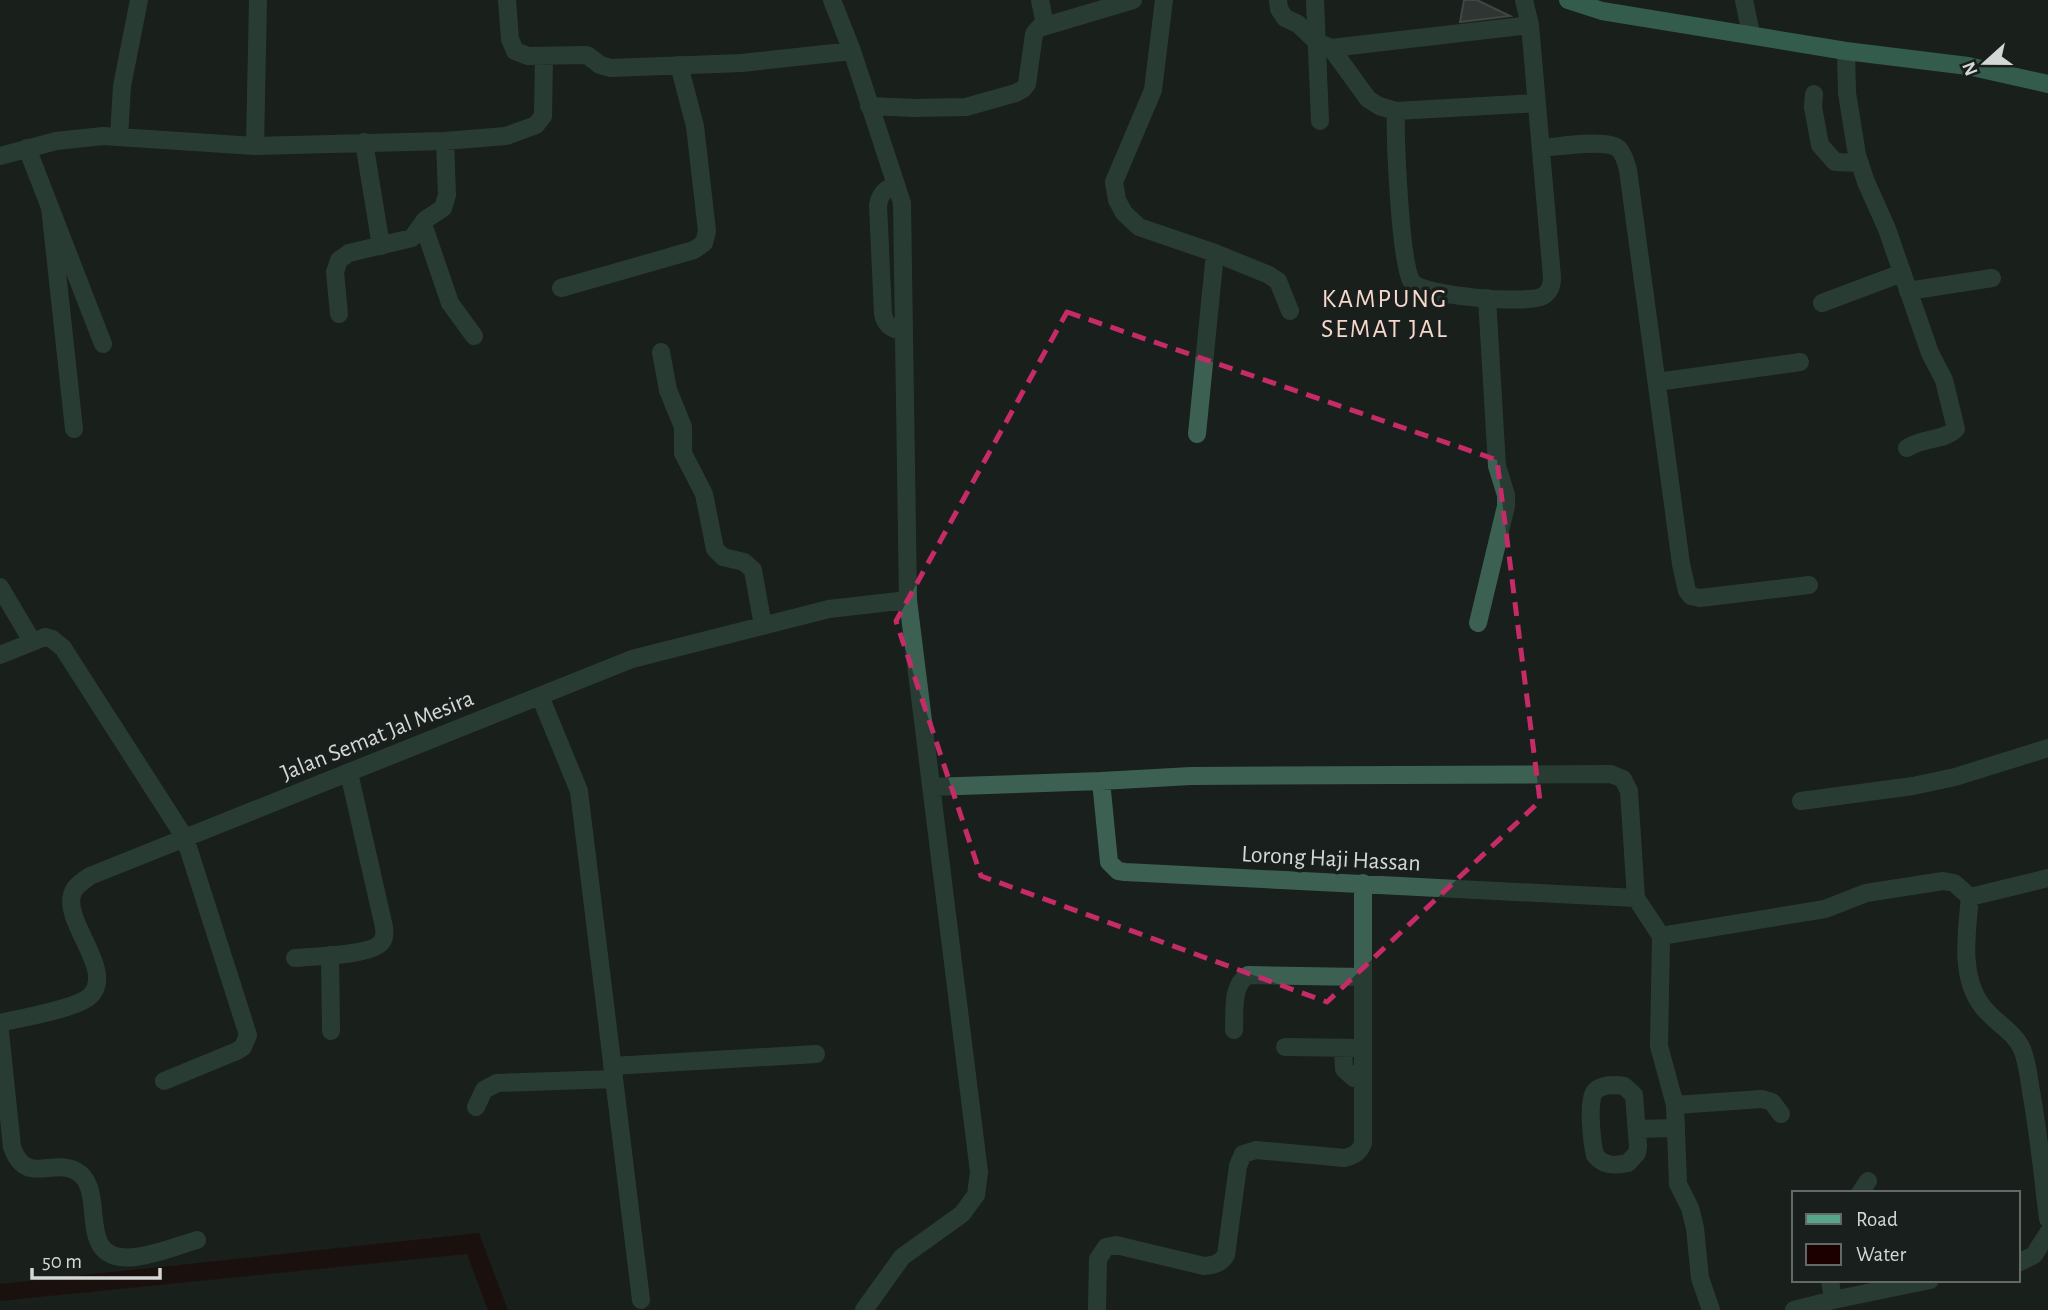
<svg xmlns="http://www.w3.org/2000/svg" width="2048" height="1310" font-family="'Alegreya Sans',sans-serif">
  <rect width="100%" height="100%" fill="#191f1c"/>
  <path fill="#1c0000" d="M479 1233 508 1310H488L467 1254 0 1301V1284Z"/>
  <path fill="#4b514f" stroke="#6f7673" stroke-width="2" d="M1464 0H1477L1510 16 1460 22Z"/>
  <g fill="none" stroke-linecap="round" stroke-linejoin="round">
    <path stroke="#3c6153" stroke-width="18" d="M507 0 510 39 515 51 528 56 587 55 600 65 611 68 742 63 852 51
      M832 0 852 51 902 203 908 600 979 1172 976 1195 962 1214 902 1257 864 1310
      M1040 0 1045 25
      M1164 0 1153 90 1114 182 1117 200 1124 213 1139 227 1215 253 1269 275 1278 281 1290 311
      M1278 0 1279 9 1285 18 1298 24 1317 42 1331 48 1368 99 1379 106 1396 111 1537 103
      M1315 0 1320 121
      M1744 0 1751 34
      M1331 48 1530 25
      M1846 51 1847 93 1857 155 1866 182 1887 229 1930 353 1944 380 1956 429C1944 441 1924 437 1907 448
      M1814 94 1813 107 1820 145 1835 162 1860 163
      M869 106 915 108 966 107 1016 93 1023 89 1027 84 1034 34 1039 28 1133 0
      M1396 111C1395 137 1400 264 1412 282 1422 296 1527 305 1543 296 1550 292 1552 285 1552 277L1530 25 1524 0
      M119 137 122 86 139 0
      M364 142 381 246
      M255 146 258 0
      M27 148 103 344
      M1541 148C1557 147 1607 138 1619 149 1624 154 1626 163 1628 170L1681 564 1687 591 1691 596 1700 598 1809 585
      M0 156 56 141 103 136 255 146 445 141 506 136 536 125 543 116 544 56
      M896 186C885 188 880 194 878 205L883 314C885 325 892 330 904 331
      M50 207 74 429
      M423 224 450 303 474 336
      M561 288 694 250 704 243 707 231 695 126 679 65
      M1908 291 1992 278
      M1822 303 1902 273
      M339 314 335 272 339 260 349 253 412 238 425 220 443 208 447 195 445 141
      M661 352 668 390 683 427V453L704 494 715 549 723 557 744 562 753 570 763 626
      M1657 382 1800 362
      M1197 434 1215 253
      M0 587 32 641
      M1478 623 1506 506V495L1497 466 1487 298
      M0 655 45 637 52 639 63 648 185 838 248 1035 243 1047 237 1051 164 1081
      M540 696 579 791 641 1300
      M1101 781 1109 862 1118 871 1125 872 1636 898
      M931 787 1101 781 1191 776 1611 774 1623 779 1629 791 1636 898 1661 936 1659 1046 1675 1105 1678 1184 1690 1208 1695 1228 1700 1278 1711 1310
      M1801 801 1913 786 1955 777 2048 748
      M2048 878 1970 897C1967 931 1959 976 1982 1006 1994 1022 2014 1031 2022 1049 2028 1064 2029 1081 2032 1097 2039 1137 2043 1178 2048 1219
      M1661 936 1825 909 1866 893 1943 881 1954 883 1970 897
      M330 955 331 1031
      M295 958C314 956 368 956 381 943 385 938 385 933 384 927L349 773
      M0 1023C20 1018 75 1009 89 997 117 973 64 924 72 895 74 886 83 881 90 876L632 659 829 609 908 600
      M1234 1030C1235 1011 1231 986 1248 975L1363 977
      M0 1032 12 1147C26 1186 51 1158 76 1171 110 1189 71 1264 135 1257 155 1255 177 1246 197 1240
      M1285 1047 1363 1048
      M1343 1048 1344 1069 1354 1078 1363 1080
      M612 1066 816 1054
      M1617 1085 1624 1086 1634 1095 1638 1146 1637 1153 1628 1163C1615 1166 1603 1166 1595 1155 1592 1143 1587 1100 1595 1091 1601 1085 1610 1085 1617 1085Z
      M1675 1105 1762 1099 1772 1102 1781 1114
      M476 1107 484 1090 497 1083 614 1079
      M1637 1129 1676 1128
      M1860 1193 1868 1181
      M2018 1263 2034 1255 2048 1233
      M1830 1280 1833 1300
      M1097 1310 1098 1259 1106 1247 1116 1245 1204 1266C1214 1265 1220 1264 1226 1255L1238 1166 1243 1154 1256 1150 1345 1158C1355 1155 1360 1152 1363 1143V883
      M1794 1310 1833 1300 1930 1280"/>
    <path stroke="#55a68a" stroke-width="18" d="M1568 0 1602 11 1846 51 1968 66 2048 84"/>
  </g>
  <path d="M0 0H2048V1310H0ZM1067 312 1497 460 1540 801 1327 1002 981 876 896 621Z" fill="#191f1c" fill-opacity=".55" fill-rule="evenodd"/>
  <path fill="none" stroke="#c42b67" stroke-width="5" stroke-dasharray="14 9" stroke-linejoin="round" d="M1067 312 1497 460 1540 801 1327 1002 981 876 896 621Z"/>
  <g text-anchor="middle" stroke-width="7" stroke-linejoin="round" paint-order="stroke">
    <g font-size="24" fill="#d3d7d5" stroke="#191f1c">
      <text transform="translate(377 735) rotate(-22)" y="8">Jalan Semat Jal Mesira</text>
      <text transform="translate(1331 858) rotate(3)" y="8">Lorong Haji Hassan</text>
    </g>
    <g font-size="26" letter-spacing="2" fill="#f8d8cb" stroke="#191f1c">
      <text x="1385" y="307">KAMPUNG<tspan x="1385" dy="30">SEMAT JAL</tspan></text>
    </g>
  </g>
  <rect x="1792" y="1191" width="228" height="91" fill="#191f1c" stroke="#636966" stroke-width="2"/>
  <rect x="1806" y="1214" width="35" height="10" fill="#55a68a" stroke="#636966" stroke-width="2"/>
  <text x="1856" y="1226" font-size="21" fill="#d3d7d5">Road</text>
  <rect x="1806" y="1244" width="35" height="21" fill="#1c0000" stroke="#636966" stroke-width="2"/>
  <text x="1856" y="1261" font-size="21" fill="#d3d7d5">Water</text>
  <g transform="translate(1985 63) rotate(249)" stroke="#191f1c" stroke-width="5" paint-order="stroke">
  <path d="M0-5L12 26L0 18L-12 26Z" fill="#d3d7d5"/>
  <text y="-10" font-size="19" font-weight="bold" text-anchor="middle" fill="#d3d7d5">N</text>
  </g>
  <path d="M32 1268v10h128v-10" fill="none" stroke="#d3d7d5" stroke-width="3.5"/>
  <text x="42" y="1268" font-size="21" fill="#d3d7d5" stroke="#191f1c" stroke-width="5" paint-order="stroke">50 m</text>
</svg>
